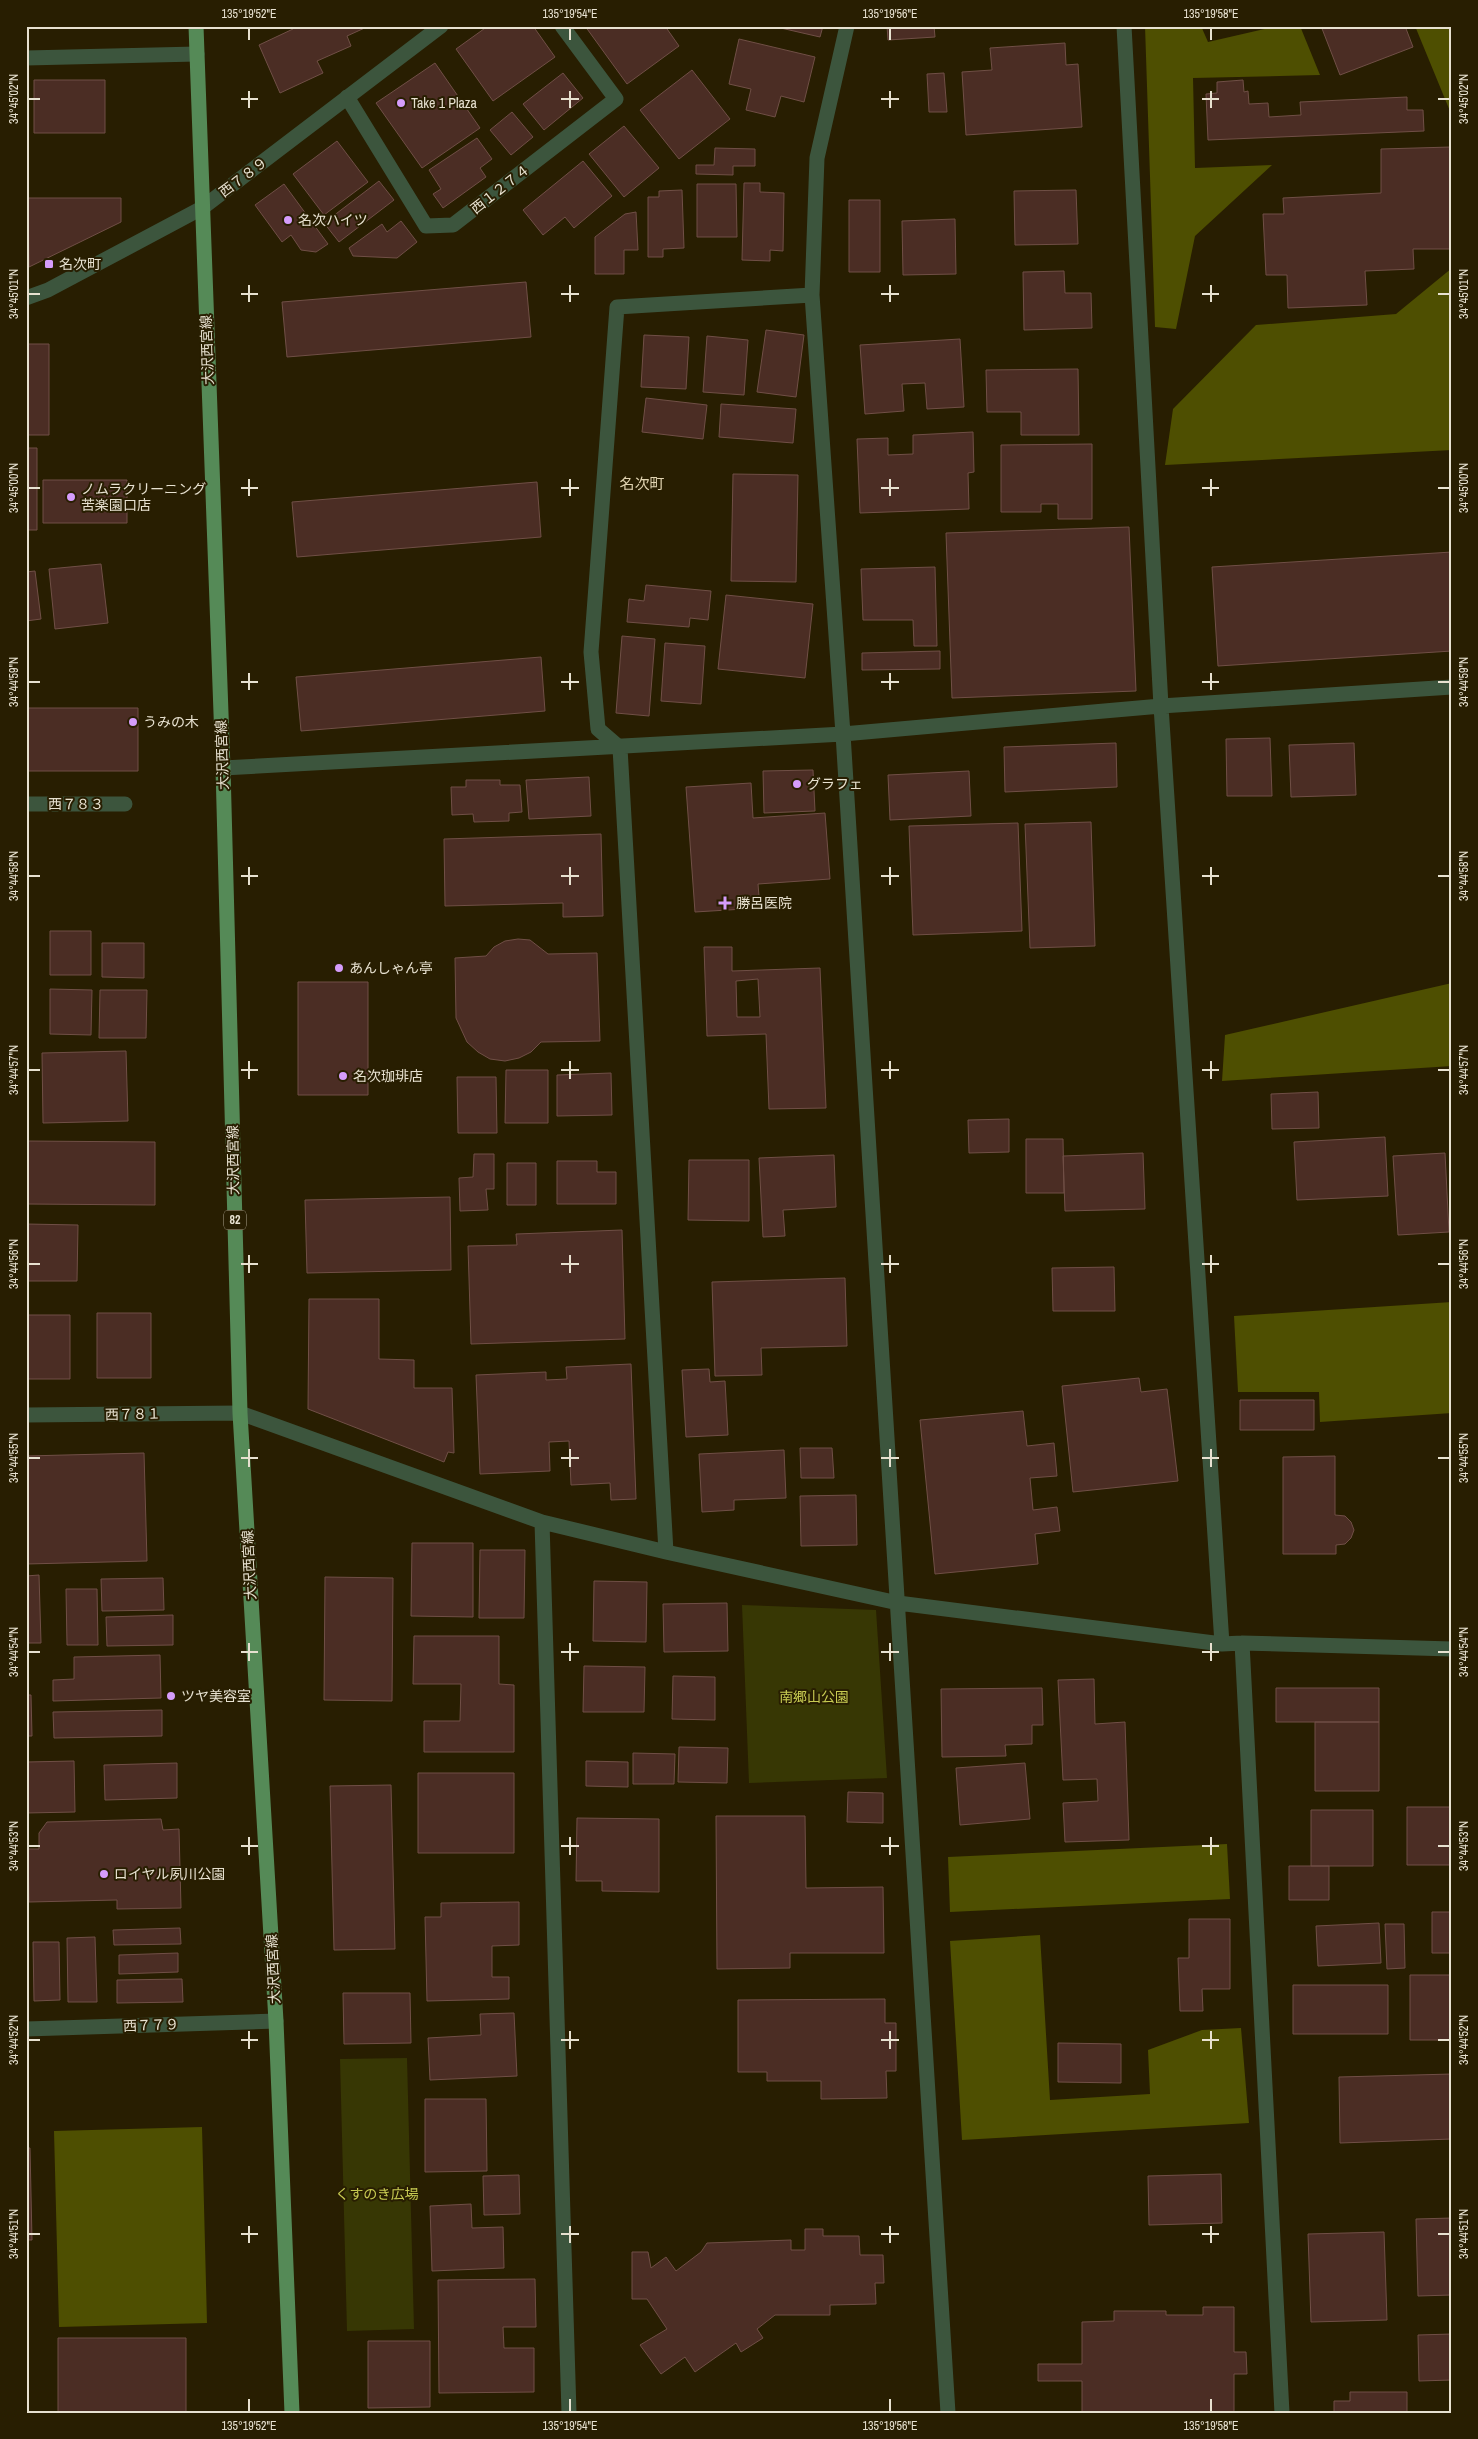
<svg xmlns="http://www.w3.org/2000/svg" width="1478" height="2439" font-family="'Archivo Narrow','Noto Sans JP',sans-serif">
  <rect width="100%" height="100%" fill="#281e01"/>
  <path fill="#373704" d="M742 1605 876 1610 887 1778 749 1783Z
    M407 2058 414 2329 347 2331 340 2059Z"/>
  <path fill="#4e4f01" d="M1145 26H1201L1208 42 1278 26H1300L1320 75 1193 78 1195 168 1272 165 1195 236 1176 329 1155 327Z
    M1415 26H1452V116Z
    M1452 268V450L1165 465 1173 409 1256 325 1396 314Z
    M1452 983V1066L1222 1081 1225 1035Z
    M1452 1302V1413L1320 1422 1319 1392H1238L1234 1316Z
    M1227 1844 1230 1899 950 1912 948 1857Z
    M1040 1935 1050 2100 1150 2094 1148 2050 1202 2030 1241 2028 1249 2123 962 2140 950 1941Z
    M202 2127 207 2323 59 2327 54 2131Z"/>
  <path fill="#4b2d24" stroke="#704f46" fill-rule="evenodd" d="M292 26H369L347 36 351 46 317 61 323 73 280 93 259 45 293 29Z
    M488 26H533L555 57 493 101 456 49Z
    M585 26H665L679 46 627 84Z
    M772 26H823L820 37Z
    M887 26H934L935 37 888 40Z
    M1321 26H1405L1413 47 1340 75Z
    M739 39 815 57 804 102 781 96 775 117 746 110 751 89 729 84Z
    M1065 43 1066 65 1078 64 1082 127 966 135 962 72 992 70 990 48Z
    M435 63 480 128 422 168 376 103Z
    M692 70 730 119 679 159 640 110Z
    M563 73 583 98 544 130 523 104Z
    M944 73 947 112H929L927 74Z
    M34 80H105V133H34Z
    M1243 80 1244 92 1248 91 1249 104 1268 103 1269 117 1301 115 1300 102 1407 97V110H1423L1424 131 1208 140 1206 94 1217 93V82Z
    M512 112 533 137 511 155 490 130Z
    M624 126 659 168 624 197 589 154Z
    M477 138 492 159 480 168 486 177 443 208 433 194 441 189 429 170Z
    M337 141 368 182 324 215 293 174Z
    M1451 147 1452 249H1413L1414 269 1365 271 1367 305 1288 308 1287 275H1266L1263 214H1284L1283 198 1381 193V149Z
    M715 148 755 149V166H733V175L696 174V165H714Z
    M583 161 612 196 574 228 565 217 543 235 523 210Z
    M379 181 394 200 339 242 324 223Z
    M744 183H760V192L784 193 783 251 770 250V261L742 260Z
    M284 184 328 244 316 252 301 250 291 235 282 242 255 205Z
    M697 184H736L737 237H697Z
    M682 190 684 248 663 249V257H648V197H659V191Z
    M1076 190 1078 244 1015 245 1014 191Z
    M28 198H121V222L29 267Z
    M849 200H880V272H849Z
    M636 212 638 250H624V274H595V237L625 214Z
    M955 219 956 274 903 275 902 221Z
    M401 221 417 242 397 258 353 256 349 248 382 224 387 232Z
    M1064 271 1065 293H1091L1092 328 1024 330 1023 272Z
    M526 282 531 337 287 357 282 302Z
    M766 330 804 335 796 397 757 392Z
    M644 335 689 337 686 389 641 387Z
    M707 336 748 340 744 395 703 392Z
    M960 339 964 407 927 409 925 383 902 384 904 411 865 414 860 345Z
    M26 344H49V435H26Z
    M1078 369 1079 435H1021V412H987L986 370Z
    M646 398 707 405 703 439 642 432Z
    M721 404 796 409 793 443 719 437Z
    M973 432 974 472 968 473 969 509 860 513 857 439 888 438V455L913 454V435Z
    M1092 444V519H1058V504H1041V512H1001V445Z
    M26 448H37V530H26Z
    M733 474 798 475 796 582 731 581Z
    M43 480H127V523H43Z
    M537 482 541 537 297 557 292 502Z
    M1129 527 1136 691 952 698 946 533Z
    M1452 552V651L1218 666 1212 567Z
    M101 564 108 623 55 629 49 569Z
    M935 567 937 646H914L913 620H863L861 569Z
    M35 571 41 619 26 621V572Z
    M646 585 711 591 708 620 690 618 689 627 627 622 629 599 644 601Z
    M726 595 813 604 805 678 718 669Z
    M622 636 655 639 649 716 616 713Z
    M665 643 705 646 701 704 661 701Z
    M940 651V669L862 670V653Z
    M541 657 545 711 301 731 296 677Z
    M26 708H138V771H26Z
    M1270 738 1272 796H1227L1226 739Z
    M1116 743 1117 787 1005 792 1004 747Z
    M1354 743 1356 795 1291 797 1289 745Z
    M813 770 815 811 764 813 763 771Z
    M969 771 971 816 890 820 888 775Z
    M589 777 591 816 529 819 526 780Z
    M466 780H500V785H520L522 812 509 813V821L474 822 473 814 452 815 451 787H466Z
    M751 783 753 818 825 813 830 879 758 884 760 908 695 912 686 787Z
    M1091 822 1095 946 1030 948 1025 824Z
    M1018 823 1022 931 913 935 909 826Z
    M601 834 603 916 563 917V903L445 906 444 839Z
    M50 931H91V975H50Z
    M518 939 530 940 548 954 597 953 600 1041 541 1042 531 1052 519 1058 505 1061 490 1059 478 1052 467 1042 456 1018 455 958 486 956 494 947 505 941Z
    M102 943H144V978L102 977Z
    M704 947H732V971L820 968 826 1108 769 1109 766 1034 707 1036ZM758 979 760 1017H737L736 981Z
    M298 982H368V1095H298Z
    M50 989 92 990 91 1035 50 1034Z
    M100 990H147L146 1038H99Z
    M126 1051 128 1121 43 1123 42 1053Z
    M506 1070H548V1123H505Z
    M611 1073 612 1115 557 1116V1075Z
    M457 1077H496L497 1133H458Z
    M1318 1092 1319 1128 1272 1129 1271 1094Z
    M1009 1119V1152L969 1153 968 1120Z
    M1385 1137 1388 1196 1297 1200 1294 1142Z
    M1026 1139H1063L1064 1193H1026Z
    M26 1141 155 1142V1205L26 1204Z
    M1143 1153 1145 1209 1065 1211 1063 1156Z
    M1445 1153 1449 1232 1398 1235 1393 1156Z
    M474 1154H494V1189H486L488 1210 460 1211 459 1178 473 1177Z
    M834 1155 836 1207 783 1210 785 1236 763 1237 759 1158Z
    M689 1160H749V1221L688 1220Z
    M557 1161H597V1172H616V1204H557Z
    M507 1163H536V1205H507Z
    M450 1197 451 1270 307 1273 305 1200Z
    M26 1224 78 1225 77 1281H26Z
    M622 1230 625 1339 471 1344 468 1246 517 1245 516 1234Z
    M1114 1267 1115 1311H1053L1052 1268Z
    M845 1278 847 1346 761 1348 762 1375 715 1376 712 1282Z
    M309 1299H379V1359L414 1360V1388H452L454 1453 448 1452 444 1462 308 1409Z
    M97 1313H151V1378H97Z
    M26 1315H70V1379H26Z
    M631 1364 636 1499 611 1500 610 1483 571 1485 569 1441 549 1442 550 1471 480 1474 476 1375 546 1372V1380L567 1379 566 1367Z
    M709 1369 710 1382 725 1381 728 1435 686 1437 682 1370Z
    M1139 1378 1141 1392 1167 1389 1178 1481 1073 1492 1062 1386Z
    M1240 1400H1314V1430H1240Z
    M1023 1411 1027 1446 1054 1443 1057 1476 1030 1478 1033 1510 1057 1507 1060 1531 1035 1534 1038 1564 935 1574 920 1420Z
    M800 1448H832L834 1478H801Z
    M784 1450 786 1498 734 1500V1510L702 1512 699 1454Z
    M144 1453 147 1561 26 1564V1456Z
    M1335 1456V1515L1345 1516 1351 1522 1354 1530 1351 1538 1345 1544 1336 1545V1554H1283V1457Z
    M856 1495 857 1545 801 1546 800 1496Z
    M412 1543H473V1617L411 1616Z
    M480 1550H525L524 1618H479Z
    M39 1575 41 1643H26V1576Z
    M325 1577 393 1578 392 1701 324 1700Z
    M163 1578 164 1610 102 1611 101 1579Z
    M594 1581 647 1582 646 1642 593 1641Z
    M66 1589H97L98 1645H67Z
    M727 1603 728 1651 664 1652 663 1604Z
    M173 1615V1645L107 1646 106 1617Z
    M414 1636H499V1684L514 1685V1752H424V1721H460L461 1684H413Z
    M160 1655 161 1698 53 1701V1680L74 1679V1657Z
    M584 1666 645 1667 644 1712H583Z
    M673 1676 715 1677V1720L672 1719Z
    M1094 1679 1095 1724 1125 1722 1129 1840 1065 1842 1063 1803 1098 1801 1097 1779 1063 1780 1058 1680Z
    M1042 1688 1043 1725H1032V1744L1005 1745 1006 1756 942 1757 941 1689Z
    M1276 1688H1379V1722H1276Z
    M26 1695H31L32 1736H26Z
    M162 1710V1736L54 1738 53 1712Z
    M1315 1722H1379V1791H1315Z
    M679 1747 728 1748 727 1783 678 1782Z
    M633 1753 675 1754 674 1784H633Z
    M74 1761 75 1812 26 1813V1762Z
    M586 1761 628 1762V1787L586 1786Z
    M177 1763V1798L105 1800 104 1765Z
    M1025 1763 1030 1819 960 1825 956 1768Z
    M418 1773H514V1853H418Z
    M391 1785 395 1949 334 1950 330 1786Z
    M848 1792 883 1793V1823L847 1822Z
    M1407 1807H1452V1865H1407Z
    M1311 1810H1373V1866H1311Z
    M716 1816H805L806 1888 883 1887 884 1953H790V1968L717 1969Z
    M577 1818 659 1819V1892L602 1891V1881H576Z
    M161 1819 163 1830 179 1829 181 1908 117 1909V1900L29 1902 28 1849H39V1833L47 1822Z
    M1289 1866H1329V1900H1289Z
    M519 1902V1945L492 1946V1977H509V1999L427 2001 425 1917H441V1903Z
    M1432 1912H1452V1953H1432Z
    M1189 1919H1230V1989H1202L1203 2011H1180L1178 1958H1189Z
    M1379 1923 1381 1963 1318 1966 1316 1926Z
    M1385 1924H1404L1405 1968 1387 1969Z
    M180 1928 181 1944 114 1945 113 1930Z
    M95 1937 97 2002H68L67 1938Z
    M33 1942H59L60 2000 34 2001Z
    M26 1944 28 2004H26Z
    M178 1953V1972L119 1974V1955Z
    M1410 1975H1452V2040H1410Z
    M182 1979 183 2002 117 2003V1980Z
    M1293 1985H1388V2034H1293Z
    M343 1993H410L411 2043 344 2044Z
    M885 1999V2023H896V2071H886L887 2098 821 2099V2081H767V2072H738V2000Z
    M514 2013 517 2076 430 2080 428 2038 481 2035 480 2014Z
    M1058 2043 1121 2044V2083L1058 2082Z
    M1452 2074V2139L1340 2143 1339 2077Z
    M425 2099H486L487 2171 425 2172Z
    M26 2148H30L32 2240H26Z
    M1221 2174 1222 2223 1149 2225 1148 2176Z
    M519 2175 520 2214 484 2215 483 2176Z
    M471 2204 472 2228 503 2227 504 2268 432 2271 430 2206Z
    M1452 2218V2295L1418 2296 1416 2219Z
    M805 2229H823V2236H859L860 2255H883L884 2283H875L876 2304 830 2305V2315H775L757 2329 763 2338 741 2352 736 2343 695 2372 685 2357 661 2374 640 2345 667 2329 647 2299H632V2252H648L651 2268 666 2257 676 2271 701 2252 707 2243 791 2240V2250H805Z
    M1384 2232 1387 2320 1311 2322 1308 2234Z
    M535 2279 536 2327H503L504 2348H534V2392L439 2393 438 2280Z
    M1203 2307H1234V2352H1246L1247 2374H1234V2413H1076L1082 2412V2381H1038V2364H1082V2322L1114 2321V2311H1166V2315H1203Z
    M1452 2334V2380L1419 2381 1418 2335Z
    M58 2338H186V2413H58Z
    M368 2341H430V2407L368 2408Z
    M1350 2392H1407V2413H1334V2401H1350Z"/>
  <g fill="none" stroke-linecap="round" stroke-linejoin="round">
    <path stroke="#3c553d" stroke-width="15" d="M847 26 817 158 812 295 843 734 948 2413
      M1124 26 1161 706 1222 1644
      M26 58 197 54
      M347 97 426 226 453 225 616 99 562 26
      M26 298 48 290 202 208 441 26
      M223 768 843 734 1161 706 1452 687
      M26 804H125
      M26 1415 240 1413 542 1522 666 1552 898 1603 1222 1644 1242 1643 1452 1649
      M542 1522 569 2413
      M666 1552 620 748 598 729 591 652 617 307 812 295
      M1242 1643 1282 2413
      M26 2029 276 2021"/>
    <path stroke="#558a57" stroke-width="15" d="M196 26 223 768 240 1413 276 2021 292 2413"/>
  </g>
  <path fill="none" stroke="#e7e1d0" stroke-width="2" d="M249 28V40M570 28V40M890 28V40M1211 28V40M249 91V108M570 91V108M890 91V108M1211 91V108M28 99H40M241 99H258M561 99H579M881 99H899M1202 99H1219M1438 99H1450M249 285V302M570 285V302M890 285V302M1211 285V302M28 294H40M241 294H258M561 294H579M881 294H899M1202 294H1219M1438 294H1450M249 479V496M570 479V496M890 479V496M1211 479V496M28 488H40M241 488H258M561 488H579M881 488H899M1202 488H1219M1438 488H1450M249 673V690M570 673V690M890 673V690M1211 673V690M28 682H40M241 682H258M561 682H579M881 682H899M1202 682H1219M1438 682H1450M249 867V885M570 867V885M890 867V885M1211 867V885M28 876H40M241 876H258M561 876H579M881 876H899M1202 876H1219M1438 876H1450M249 1061V1079M570 1061V1079M890 1061V1079M1211 1061V1079M28 1070H40M241 1070H258M561 1070H579M881 1070H899M1202 1070H1219M1438 1070H1450M249 1255V1273M570 1255V1273M890 1255V1273M1211 1255V1273M28 1264H40M241 1264H258M561 1264H579M881 1264H899M1202 1264H1219M1438 1264H1450M249 1449V1467M570 1449V1467M890 1449V1467M1211 1449V1467M28 1458H40M241 1458H258M561 1458H579M881 1458H899M1202 1458H1219M1438 1458H1450M249 1643V1661M570 1643V1661M890 1643V1661M1211 1643V1661M28 1652H40M241 1652H258M561 1652H579M881 1652H899M1202 1652H1219M1438 1652H1450M249 1837V1855M570 1837V1855M890 1837V1855M1211 1837V1855M28 1846H40M241 1846H258M561 1846H579M881 1846H899M1202 1846H1219M1438 1846H1450M249 2031V2049M570 2031V2049M890 2031V2049M1211 2031V2049M28 2040H40M241 2040H258M561 2040H579M881 2040H899M1202 2040H1219M1438 2040H1450M249 2226V2243M570 2226V2243M890 2226V2243M1211 2226V2243M28 2234H40M241 2234H258M561 2234H579M881 2234H899M1202 2234H1219M1438 2234H1450M249 2399V2412M570 2399V2412M890 2399V2412M1211 2399V2412"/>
  <g fill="#d59cfb" stroke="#281e01" stroke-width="2">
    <circle cx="401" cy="103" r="5"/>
    <circle cx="288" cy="220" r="5"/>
    <rect x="44" y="259" width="10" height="10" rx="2.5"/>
    <circle cx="71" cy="497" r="5"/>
    <circle cx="133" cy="722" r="5"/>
    <circle cx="797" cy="784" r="5"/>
    <path d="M722.5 895.5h5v5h5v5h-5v5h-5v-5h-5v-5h5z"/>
    <circle cx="339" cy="968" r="5"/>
    <circle cx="343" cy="1076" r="5"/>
    <circle cx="171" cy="1696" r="5"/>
    <circle cx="104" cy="1874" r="5"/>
  </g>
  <g text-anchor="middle" stroke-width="4" stroke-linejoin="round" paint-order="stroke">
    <rect fill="#281e01" stroke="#aea692" stroke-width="1" x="224" y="1210.5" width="22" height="19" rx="4"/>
    <g font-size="12" font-weight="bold" fill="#e7e1d0">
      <text x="235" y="1224">82</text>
    </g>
    <g font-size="14" fill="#e7e1d0" stroke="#281e01" text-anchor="start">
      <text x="411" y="108">Take 1 Plaza</text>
      <text x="298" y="225">名次ハイツ</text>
      <text x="59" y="269">名次町</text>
      <text x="81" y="494">ノムラクリーニング<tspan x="81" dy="16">苦楽園口店</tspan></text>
      <text x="143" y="727">うみの木</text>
      <text x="807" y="789">グラフェ</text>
      <text x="736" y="908">勝呂医院</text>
      <text x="349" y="973">あんしゃん亭</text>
      <text x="353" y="1081">名次珈琲店</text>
      <text x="181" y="1701">ツヤ美容室</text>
      <text x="114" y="1879">ロイヤル夙川公園</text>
    </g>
    <g font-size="14" fill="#e7e1d0" stroke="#281e01">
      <text transform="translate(243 177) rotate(-37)" y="5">西７８９</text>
      <text transform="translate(500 189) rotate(-38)" y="5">西１２７４</text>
      <text transform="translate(207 350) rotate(-92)" y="5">大沢西宮線</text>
      <text transform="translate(222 755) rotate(-92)" y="5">大沢西宮線</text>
      <text x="76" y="809">西７８３</text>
      <text transform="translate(233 1160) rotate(-91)" y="5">大沢西宮線</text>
      <text transform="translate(133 1414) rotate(-1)" y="5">西７８１</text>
      <text transform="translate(249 1565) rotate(-93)" y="5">大沢西宮線</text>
      <text transform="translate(273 1969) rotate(-93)" y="5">大沢西宮線</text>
      <text transform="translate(151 2025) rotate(-2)" y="5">西７７９</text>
    </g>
    <g font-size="14" fill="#c8cb52" stroke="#281e01">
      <text x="814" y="1702">南郷山公園</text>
      <text x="377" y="2199">くすのき広場</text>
    </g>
    <g font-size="15" fill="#e0d3b1" stroke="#281e01">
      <text x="642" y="489">名次町</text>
    </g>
  </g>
  <rect width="1478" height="2439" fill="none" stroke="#281e01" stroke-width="55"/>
  <rect x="28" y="28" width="1422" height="2384" fill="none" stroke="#e7e1d0" stroke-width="2"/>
  <g font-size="12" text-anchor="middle" fill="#e7e1d0">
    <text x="249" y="18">135°19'52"E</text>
    <text x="570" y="18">135°19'54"E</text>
    <text x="890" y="18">135°19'56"E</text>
    <text x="1211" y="18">135°19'58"E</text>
    <text transform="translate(14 99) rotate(-90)" y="4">34°45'02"N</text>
    <text transform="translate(1464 99) rotate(-90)" y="4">34°45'02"N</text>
    <text transform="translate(14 294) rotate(-90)" y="4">34°45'01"N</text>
    <text transform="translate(1464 294) rotate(-90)" y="4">34°45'01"N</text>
    <text transform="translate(14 488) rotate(-90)" y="4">34°45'00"N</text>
    <text transform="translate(1464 488) rotate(-90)" y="4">34°45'00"N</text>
    <text transform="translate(14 682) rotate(-90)" y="4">34°44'59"N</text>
    <text transform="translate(1464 682) rotate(-90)" y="4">34°44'59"N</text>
    <text transform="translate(14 876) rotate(-90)" y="4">34°44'58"N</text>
    <text transform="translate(1464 876) rotate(-90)" y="4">34°44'58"N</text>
    <text transform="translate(14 1070) rotate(-90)" y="4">34°44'57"N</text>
    <text transform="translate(1464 1070) rotate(-90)" y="4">34°44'57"N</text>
    <text transform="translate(14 1264) rotate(-90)" y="4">34°44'56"N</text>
    <text transform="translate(1464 1264) rotate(-90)" y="4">34°44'56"N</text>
    <text transform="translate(14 1458) rotate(-90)" y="4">34°44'55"N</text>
    <text transform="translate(1464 1458) rotate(-90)" y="4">34°44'55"N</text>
    <text transform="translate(14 1652) rotate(-90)" y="4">34°44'54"N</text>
    <text transform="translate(1464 1652) rotate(-90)" y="4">34°44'54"N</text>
    <text transform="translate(14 1846) rotate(-90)" y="4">34°44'53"N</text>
    <text transform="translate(1464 1846) rotate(-90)" y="4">34°44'53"N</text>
    <text transform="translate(14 2040) rotate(-90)" y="4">34°44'52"N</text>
    <text transform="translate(1464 2040) rotate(-90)" y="4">34°44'52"N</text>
    <text transform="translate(14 2234) rotate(-90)" y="4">34°44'51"N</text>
    <text transform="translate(1464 2234) rotate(-90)" y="4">34°44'51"N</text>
    <text x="249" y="2430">135°19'52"E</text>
    <text x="570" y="2430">135°19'54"E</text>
    <text x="890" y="2430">135°19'56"E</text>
    <text x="1211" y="2430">135°19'58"E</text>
  </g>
</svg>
